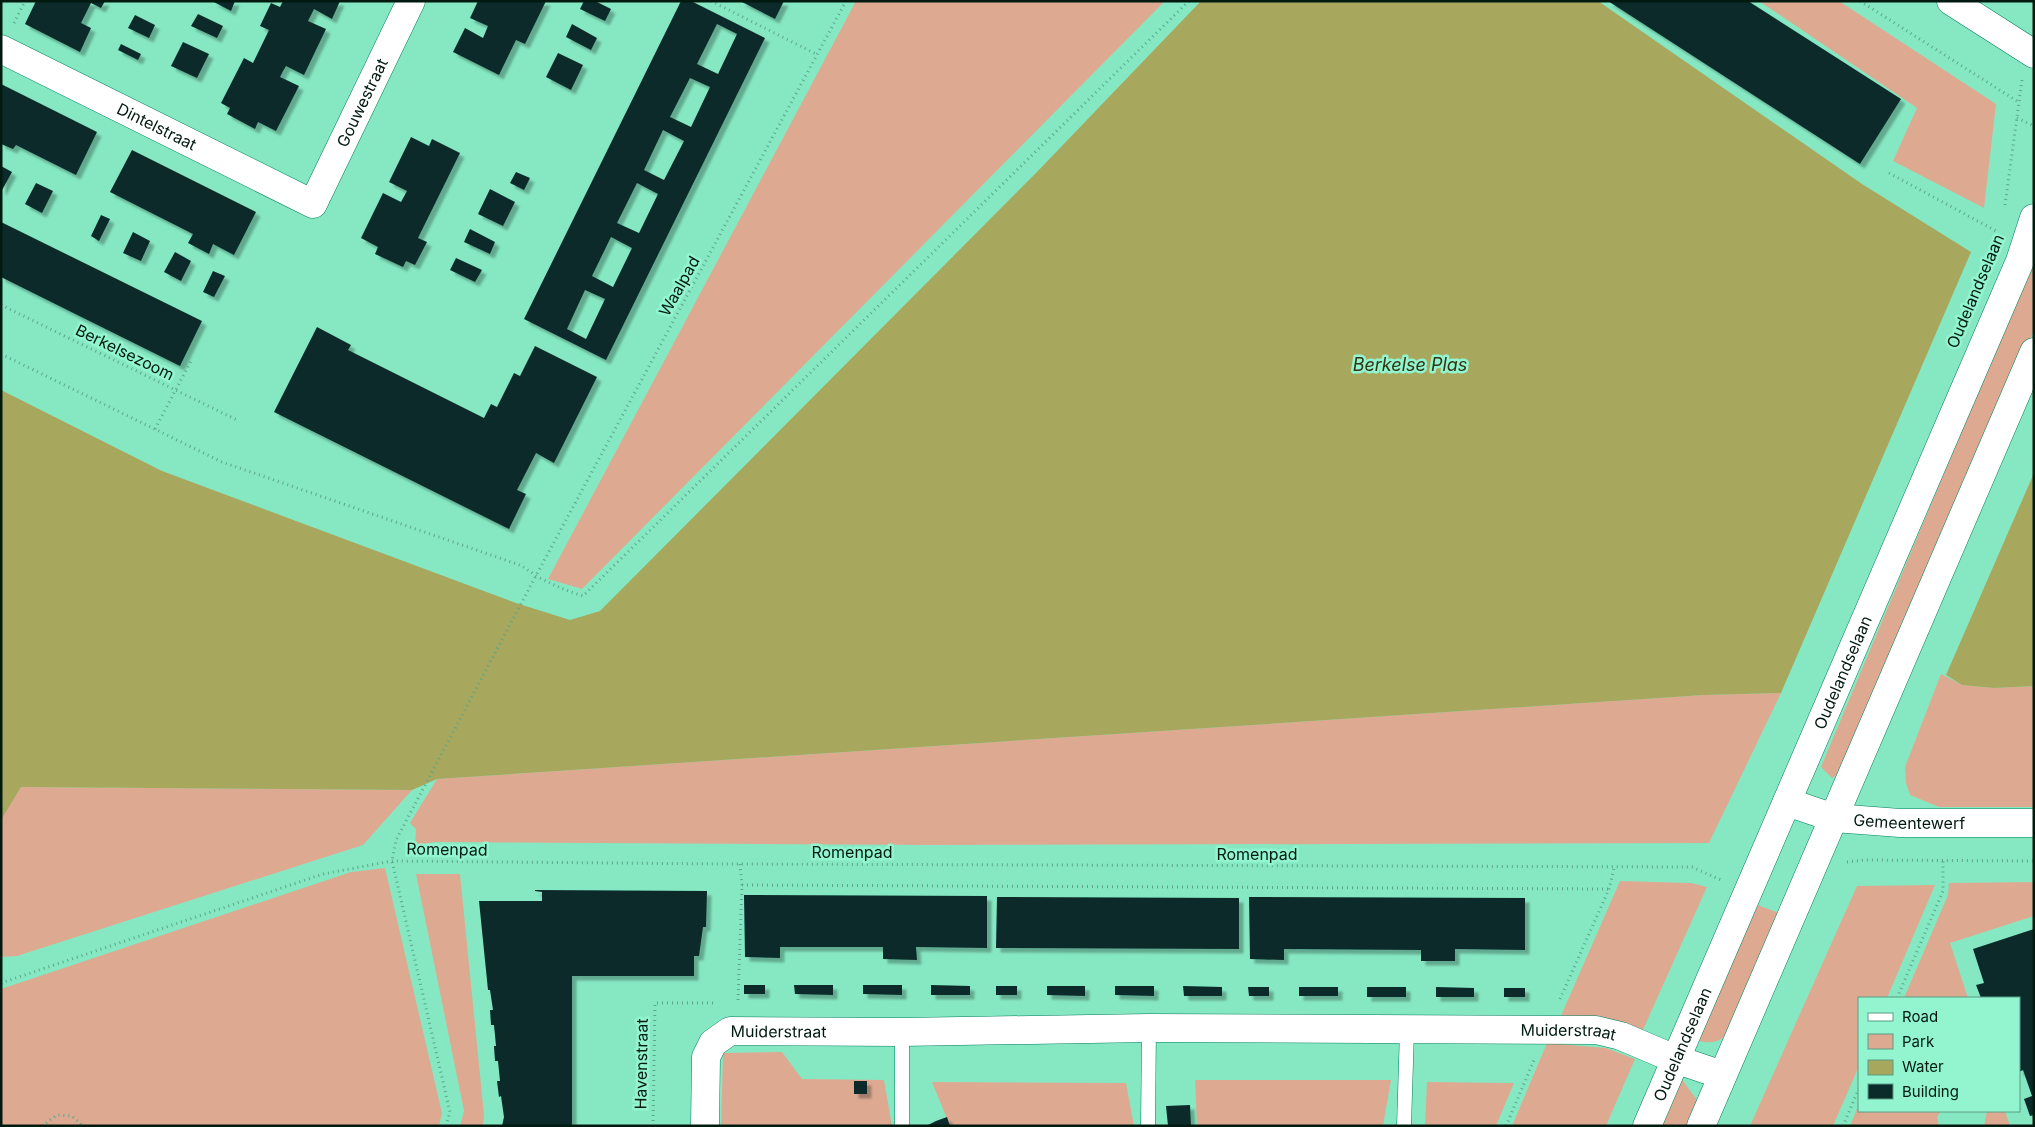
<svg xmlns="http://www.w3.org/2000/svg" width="2035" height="1127" font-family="Inter,sans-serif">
  <defs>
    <filter id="shadow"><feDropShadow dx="4.5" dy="4.5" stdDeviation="1" flood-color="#0004"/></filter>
  </defs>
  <rect width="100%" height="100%" fill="#86e8c3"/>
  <path fill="#ddaa91" d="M856 1H1165L582 589 548 579Z
    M1759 1H1839L1996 104 1984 208 1893 161 1917 108Z
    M2034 252V330L1843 771 1832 778 1821 767 2026 278Z
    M1941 674 1962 685 1994 688 2034 686V807H1939L1910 795 1906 783 1905 767Z
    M1781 693 1709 843 929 845 436 842 415 845 416 829 410 823 437 779 1704 695Z
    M21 787 412 790 363 845 17 956 1 957V816Z
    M385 868 442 1113 439 1126H1V989L351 872Z
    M416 874H460L484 1115 483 1126H460L464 1111Z
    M1620 881 1691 883 1707 887 1642 1032 1560 1018Z
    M2034 882V916L1950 943 1968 998H1904L1948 895 1949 883Z
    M1935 885 1887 998H1859V1066L1833 1126H1750L1857 886Z
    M1752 903 1782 914 1726 1036C1716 1043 1709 1044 1697 1040Z
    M1547 1043 1606 1048 1635 1059 1606 1126H1512Z
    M782 1052 802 1079 884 1080 892 1126H721L723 1053Z
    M1680 1077 1697 1100 1686 1126H1659Z
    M1195 1080H1391L1383 1126H1197Z
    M932 1082 1126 1083 1134 1126H950Z
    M1427 1082 1514 1083 1496 1126H1425Z
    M1859 1104V1111H1941L1937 1117 1939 1126H1850Z
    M1987 1111H2005L2010 1126H1984Z"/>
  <path fill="#a8a75e" d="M1201 1H1598L1862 184 1971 252 1781 693 1704 695 437 779 412 790 21 787 1 820V390L162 471 516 603 570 620 600 611 1036 173Z
    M2034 473V686L1994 688 1962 685 1946 675Z"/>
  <path fill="#0a2b29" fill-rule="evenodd" filter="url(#shadow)" d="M36 1H105L101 8 91 3 81 23 91 28 80 52 25 24Z
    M212 1H235L231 11Z
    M283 1H340L332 19 314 9 308 21 326 29 304 75 286 66 283 71 280 77 299 86 276 131 258 122 255 129 227 114 230 108 221 103 244 58 253 63 269 30 260 26 271 3 280 7Z
    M478 1H546L525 44 516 40 499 75 453 52 465 28 483 38 488 26 470 18Z
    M584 1H595L611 9 605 21 580 9Z
    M681 1H691L765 38 606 360 524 319ZM717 24 737 34 718 74 697 64ZM690 78 710 87 691 127 670 117ZM663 130 684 141 664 180 644 170ZM637 183 658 194 639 233 617 223ZM611 237 632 248 613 287 592 276ZM585 290 605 299 586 339 567 329Z
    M740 1H784L775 19Z
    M1608 1H1748L1901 99 1860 164Z
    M198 14 223 26 217 38 191 26Z
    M135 15 155 25 149 38 128 28Z
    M572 24 597 38 591 50 566 37Z
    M183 42 209 54 197 78 171 66Z
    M121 44 141 54 138 60 118 50Z
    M558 53 583 65 571 90 546 77Z
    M1 84 97 132 76 175 16 145 13 149 1 144Z
    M411 137 429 146 432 139 460 153 418 238 427 242 415 265 406 261 403 267 375 254 378 247 361 238 383 193 401 202 407 191 389 182Z
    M132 150 256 212 234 255 213 244 209 254 188 243 193 234 110 192Z
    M1 166 12 172 1 192Z
    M516 172 530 178 524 190 510 183Z
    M36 183 53 191 42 213 25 204Z
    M490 189 515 202 503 226 478 214Z
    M101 215 110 219 99 241 91 236Z
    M1 222 202 321 180 366 1 277Z
    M470 229 495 242 490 254 464 242Z
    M133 232 150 241 141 261 123 253Z
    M175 252 191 261 181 281 164 272Z
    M456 258 482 270 475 282 450 270Z
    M213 271 225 276 214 297 203 292Z
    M317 327 351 345 348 350 484 418 491 404 497 407 514 373 520 376 535 346 597 377 554 463 536 453 517 490 526 494 509 529 274 412Z
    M535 890 707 891 706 927H703L699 956H694V976H572V1126H502L504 1117 501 1096 499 1097 497 1081H500L498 1061H495L494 1046H496L494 1025H491L490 1010H493L490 990H488L479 901H542V892L535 891Z
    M744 895 987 896V948L916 947 917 960 883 959V947H780V958L745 957Z
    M997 897 1239 898V949L996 948Z
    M1249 897 1525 898V950L1455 949V961H1421V950L1284 949V960L1250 959Z
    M2034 929V1115L2030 1116 2024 1099 2032 1096 2023 1070 2019 1072V998H1981L1976 985 1984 983 1973 949Z
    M744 985H765V994H744Z
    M794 985H833V995L795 994Z
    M863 985H902V995L863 994Z
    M931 985 970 986V995H931Z
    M996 986H1017V995H996Z
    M1047 986H1085V996L1047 995Z
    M1115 986H1154V996L1115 995Z
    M1183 986 1222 987V996H1184Z
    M1248 987H1269V996H1249Z
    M1299 987H1338V996H1299Z
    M1367 987H1406V997H1367Z
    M1436 987 1474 988V997H1436Z
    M1504 988H1525V997H1504Z
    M854 1081H867V1094H854Z
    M1190 1105 1191 1126H1168L1166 1106Z
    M947 1117 950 1126H926L936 1121Z"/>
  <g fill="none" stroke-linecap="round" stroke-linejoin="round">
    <defs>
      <path id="service" d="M902 1126V1032
        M1148 1126 1149 1028
        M1404 1126 1407 1030"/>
      <g id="minor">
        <path d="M1951 1 2034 54"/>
        <path id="s1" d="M1 49 313 204 411 1"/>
        <path id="s2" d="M705 1126 706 1057 713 1043 730 1031 902 1032 1149 1028 1596 1030 1621 1036 1675 1059 1722 1075"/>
      </g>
      <g id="tertiary">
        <path id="s3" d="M1787 802 1834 818 1900 823H2034"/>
        <path id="s4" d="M1647 1126 2020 261 2034 218"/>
        <path d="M1701 1126 2034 352"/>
      </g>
    </defs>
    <use href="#service" stroke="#007e5e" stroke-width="15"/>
    <use href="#minor" stroke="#007e5e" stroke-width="29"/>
    <use href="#tertiary" stroke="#007e5e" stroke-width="29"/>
    <path stroke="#5ba689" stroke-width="3" stroke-dasharray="1 4" stroke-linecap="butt" d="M711 1 818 55
      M1860 1 2020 103
      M14 23 25 1
      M2017 118 2034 126
      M1889 173 1998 232
      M2005 205 2022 80
      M1 305 239 421
      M1 354 222 462 514 563C524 566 530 572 538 577 553 585 567 591 583 596L1189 1
      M155 429 192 359
      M1847 862 1865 860 2034 861
      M742 885 1609 889
      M1 983 323 874 392 861 726 864 1692 867 1721 880
      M1897 998 1943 891V860
      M1560 999 1609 889 1614 868
      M738 1000 742 885 740 864
      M42 1126 57 1115 72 1116 83 1126
      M446 1126 450 1112 392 861 396 840 532 583 846 1
      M653 1126 655 1003H717
      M1506 1126 1534 1060
      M1843 1126 1859 1088"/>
    <use href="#service" stroke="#fff" stroke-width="14"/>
    <use href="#minor" stroke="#fff" stroke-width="28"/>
    <use href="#tertiary" stroke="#fff" stroke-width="28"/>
  </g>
  <g text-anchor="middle" stroke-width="5" stroke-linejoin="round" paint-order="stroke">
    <g font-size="16" fill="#001a10" stroke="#93f5cf">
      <text dy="6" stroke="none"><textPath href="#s1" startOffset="461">Gouwestraat</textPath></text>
      <text dy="6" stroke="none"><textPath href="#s1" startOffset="174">Dintelstraat</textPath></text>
      <text transform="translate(679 286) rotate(-61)" y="6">Waalpad</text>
      <text transform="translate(1975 291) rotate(-67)" y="6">Oudelandselaan</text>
      <text transform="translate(125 352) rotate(26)" y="6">Berkelsezoom</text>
      <text dy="6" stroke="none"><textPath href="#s4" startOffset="494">Oudelandselaan</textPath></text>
      <text dy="6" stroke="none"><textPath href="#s3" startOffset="125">Gemeentewerf</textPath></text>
      <text transform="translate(447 849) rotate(1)" y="6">Romenpad</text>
      <text x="852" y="858">Romenpad</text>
      <text x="1257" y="860">Romenpad</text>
      <text dy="6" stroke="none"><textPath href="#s2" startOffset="154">Muiderstraat</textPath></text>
      <text dy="6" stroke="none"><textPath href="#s2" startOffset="944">Muiderstraat</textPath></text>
      <text dy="6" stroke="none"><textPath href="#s4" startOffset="89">Oudelandselaan</textPath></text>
      <text transform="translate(641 1064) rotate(-89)" y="6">Havenstraat</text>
    </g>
    <g font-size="18" font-style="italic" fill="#343413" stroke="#93f5cf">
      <text x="1410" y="371">Berkelse Plas</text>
    </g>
  </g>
  <rect width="2035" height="1127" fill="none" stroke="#001a10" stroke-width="5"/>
  <rect x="1858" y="997" width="162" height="115" fill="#93f5cf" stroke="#589d83"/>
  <rect x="1868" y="1013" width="25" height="8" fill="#ffffff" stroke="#589d83"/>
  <text x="1902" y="1022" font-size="15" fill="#001a10">Road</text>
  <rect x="1868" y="1034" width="25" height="15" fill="#ddaa91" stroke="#589d83"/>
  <text x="1902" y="1047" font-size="15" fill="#001a10">Park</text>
  <rect x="1868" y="1060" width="25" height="15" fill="#a8a75e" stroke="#589d83"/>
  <text x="1902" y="1072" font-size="15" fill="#001a10">Water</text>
  <rect x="1868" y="1084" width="25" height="15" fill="#0a2b29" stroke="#589d83"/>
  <text x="1902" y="1097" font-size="15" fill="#001a10">Building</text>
</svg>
